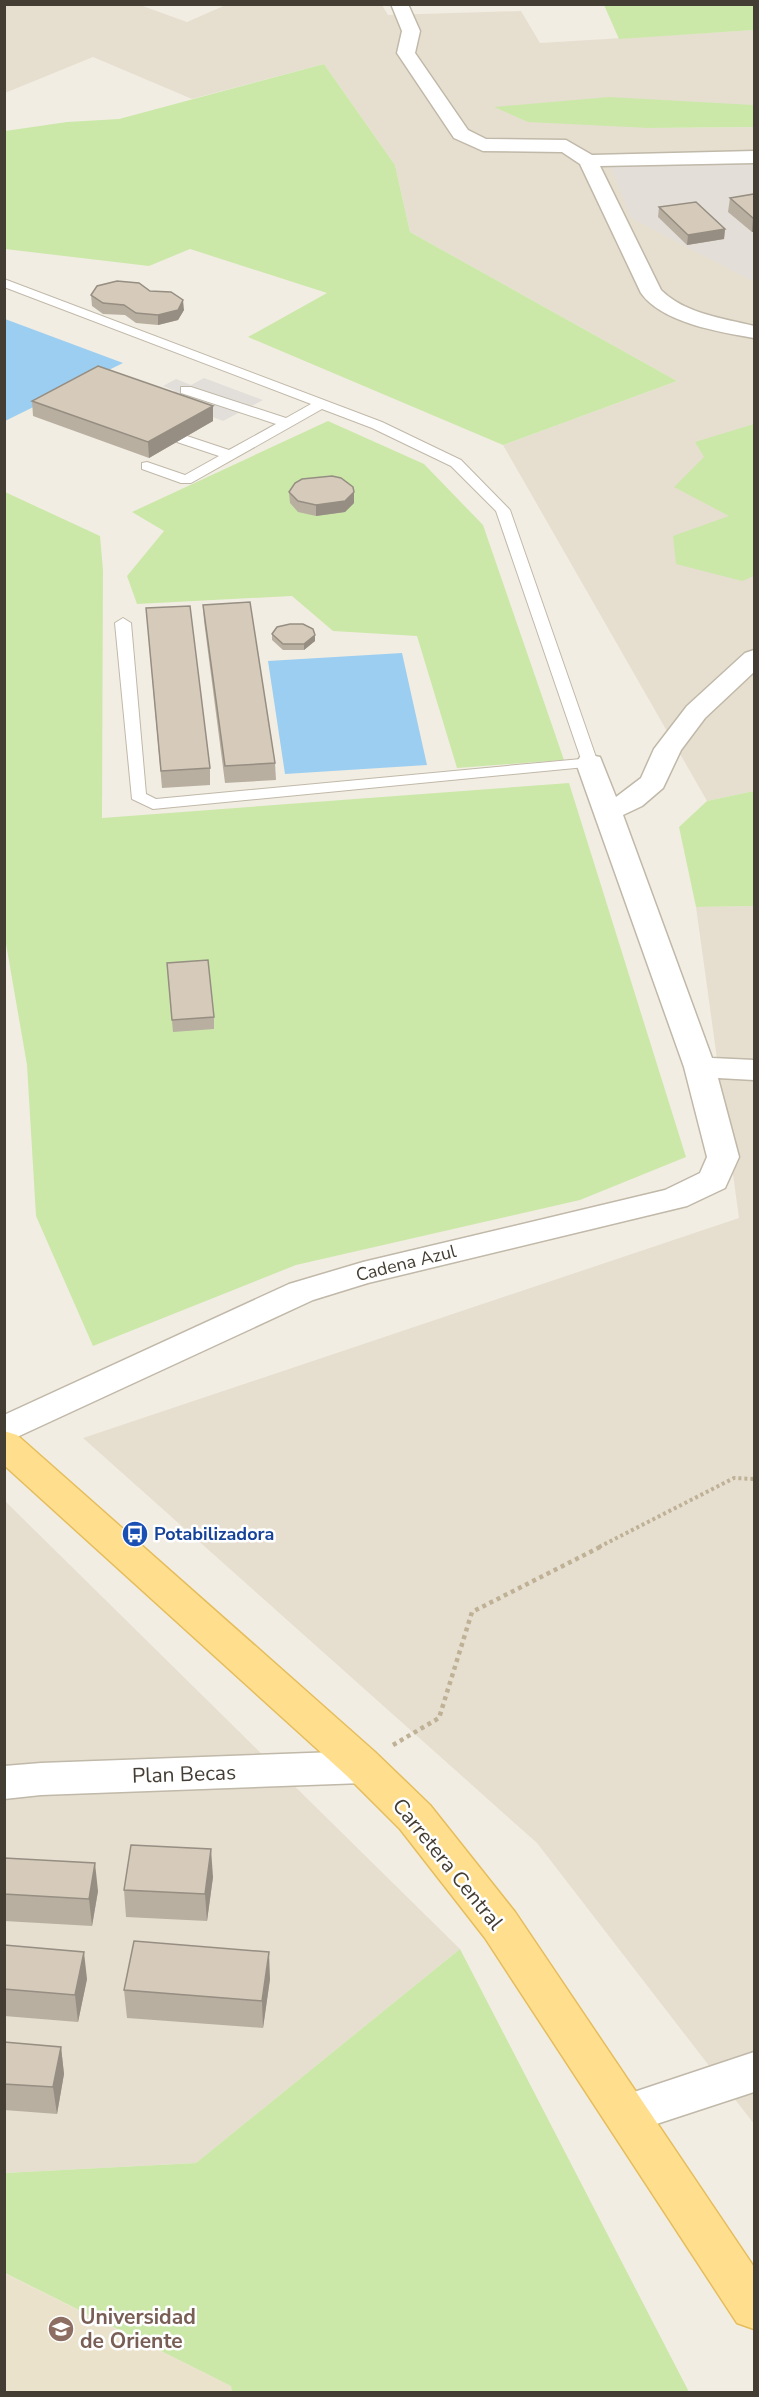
<svg xmlns="http://www.w3.org/2000/svg" width="759" height="2397" font-family="'Nunito Sans',sans-serif">
  <rect width="100%" height="100%" fill="#f2ede2"/>
  <path fill="#e6dfd0" d="M228 4 382 5 388 15 521 11 540 43 754 30V105L649 128 754 127V791L707 801 503 445 677 381 410 232 395 165 324 64 192 99 93 57 5 93V5H140L187 22Z
    M754 906V2124L537 1843 83 1438 739 1218 696 907Z
    M4 1500 460 1949 196 2163 5 2173Z"/>
  <path fill="#e3ded8" d="M754 160V282L631 218 611 167 633 161Z"/>
  <path fill="#ebe2cb" d="M4 2273 231 2386 232 2392H5Z"/>
  <path fill="#cbe8a9" d="M604 5H754V30L619 39Z
    M324 64 395 165 410 232 677 381 503 445 248 337 327 293 190 249 149 266 5 249V131L67 122 119 119Z
    M609 97 754 105V127L649 128 528 122 494 107Z
    M328 421 424 464 483 525 564 760 457 768 417 636 333 631 292 596 137 604 127 576 164 531 132 512Z
    M754 424V576L742 581 676 564 673 536 729 516 674 487 704 457 695 442Z
    M5 492 100 536 103 570 102 818 569 783 686 1157 580 1200 296 1265 93 1346 36 1216 27 1065 5 938Z
    M754 791V906L696 907 679 827 707 801Z
    M460 1949 689 2392H232L231 2386 5 2273V2173L196 2163Z"/>
  <path fill="#e2dfdb" d="M204 378 263 400 223 421 163 398 175 391 163 386 176 379 191 385Z"/>
  <path fill="#9ccef1" d="M5 319 123 363 5 421Z
    M402 653 427 765 285 774 268 661Z"/>
  <g fill="none" stroke-linecap="round" stroke-linejoin="round">
    <defs>
      <path id="lane" d="M4 279 382 422 461 460 510 510 598 763 596 766 153 809 132 799 115 623 123 618 131 623 146 794 156 799 581 759 496 511 451 466 372 428 322 409 191 483H181L142 469V463L147 462 185 475 219 456 177 442V436H187L229 450 276 424 181 393V387H191L286 418 311 404 4 287Z"/>
      <path id="street" d="M391 4H408L420 31 415 53 468 130 486 139 566 140 592 155 754 151V163L600 166 661 290C685 314 723 318 754 326V338C720 332 662 323 641 293L580 164 562 152 483 151 454 138 397 53 402 31Z
        M754 650V672L705 718 681 750 663 788 642 806 623 815 712 1058 754 1060V1080L718 1078 739 1157 725 1188 687 1206 368 1283 313 1300 4 1443V1415L289 1284 363 1262 665 1190 700 1173 707 1157 684 1067 576 763 580 757 590 755 600 757 616 797 641 778 654 749 687 706 745 653Z
        M363 1751 377 1755 383 1767 377 1779 363 1783 41 1795 4 1799V1766L41 1763Z
        M754 2052V2092L626 2134 610 2128 603 2114 610 2100Z"/>
      <path id="primary" d="M4 1431 17 1435 375 1752 430 1805 515 1912 754 2267V2329L737 2323 485 1938 400 1829 347 1776 4 1465Z"/>
    </defs>
    <use href="#lane" stroke="#c0b8a8" stroke-width="2"/>
    <use href="#street" stroke="#c0b8a8" stroke-width="3"/>
    <use href="#primary" stroke="#e5bd5c" stroke-width="3"/>
    <path stroke="#bfb196" stroke-width="4" stroke-dasharray="3 3" stroke-linecap="butt" d="M599 1547 734 1478 754 1479"/>
    <path stroke="#bfb196" stroke-width="4.5" stroke-dasharray="4 4" stroke-linecap="butt" d="M393 1745 439 1718 472 1612 602 1546"/>
    <use href="#lane" fill="#fff" fill-rule="evenodd"/>
    <use href="#street" fill="#fff" fill-rule="evenodd"/>
    <use href="#primary" fill="#ffdf8e" fill-rule="evenodd"/>
  </g>
  <path fill="#b8afa0" d="M754 194V232H752L728 212 730 198Z
    M659 207 725 229 724 239 687 245 658 217Z
    M150 291 184 310 178 320 158 325 136 323 125 315 103 314 92 306 91 295Z
    M32 401 213 406V421L149 458 33 416Z
    M289 492 354 503 345 512 316 516 298 512 290 503Z
    M203 605 275 763 276 780 225 783 204 621Z
    M146 608 210 768V785L162 788Z
    M272 634 315 635V641L304 650H283L272 640Z
    M167 963 214 1017V1029L173 1032Z
    M4 1858 98 1891 92 1926 4 1921Z
    M213 1877 207 1921 126 1917 124 1890Z
    M4 1945 87 1979 78 2022 4 2016Z
    M270 1979 263 2028 127 2018 124 1990Z
    M4 2042 61 2047 64 2074 57 2114 4 2110Z"/>
  <path fill="#968e82" d="M753 218H754V232H752Z
    M725 229 724 239 687 245 688 235Z
    M183 300 184 310 178 320 158 325V315Z
    M213 406V421L149 458 148 442Z
    M354 492V503L345 512 316 516V505Z
    M315 635V641L304 650V644Z
    M211 1849 213 1877 207 1921 205 1894Z
    M95 1863 98 1891 92 1926 89 1899Z
    M84 1952 87 1979 78 2022 75 1995Z
    M269 1952 270 1979 263 2028 262 2001Z
    M61 2047 64 2074 57 2114 53 2087Z"/>
  <path fill="#d6cbba" stroke="#968e82" stroke-width="1.5" d="M754 194V218H753L730 198Z
    M696 202 725 229 688 235 659 207Z
    M117 281 139 283 150 291 171 292 183 300 178 310 158 315 136 313 124 305 103 303 91 295 97 286Z
    M98 366 213 406 148 442 32 401Z
    M332 476 341 478 353 487 354 492 345 501 316 505 298 501 289 492 295 483 302 479Z
    M250 602 275 763 225 766 203 605Z
    M190 606 210 768 161 771 146 608Z
    M290 624H303L313 629 315 635 304 644H283L272 634 277 627Z
    M208 960 214 1017 172 1020 167 963Z
    M131 1845 211 1849 205 1894 124 1890Z
    M4 1858 95 1863 89 1899 4 1894Z
    M134 1941 269 1952 262 2001 124 1990Z
    M4 1945 84 1952 75 1995 4 1989Z
    M4 2042 61 2047 53 2087 4 2084Z"/>
  <defs>
    <symbol id="bus-disc" viewBox="-11 -11 22 22"><circle r="9.5" fill="#1a4fb4" stroke="#fff"/><path d="M-5-6H5V4H4V6H2V4H-2V6H-4V4H-5ZM-3.5-4V0h7V-4ZM-3.5 1.2v1.5H-2V1.2ZM2 1.2v1.5H3.5V1.2Z" fill="#fff"/></symbol>
    <symbol id="university-disc" viewBox="-11 -11 22 22"><circle r="9.5" fill="#8d6e63" stroke="#fff"/><path d="M0-5L7-2L0 1L-7-2ZM-4 1L0 2.5L4 1V4Q0 6-4 4Z" fill="#fff"/></symbol>
  </defs>
  <g fill-rule="evenodd">
    <use href="#bus-disc" x="120" y="1519" width="30" height="30"/>
    <use href="#university-disc" x="46" y="2314" width="30" height="30"/>
  </g>
  <g text-anchor="middle" stroke-width="5" stroke-linejoin="round" paint-order="stroke">
    <g font-size="18" fill="#433d33" stroke="#fff">
      <text transform="translate(406 1263) rotate(-14)" y="6">Cadena Azul</text>
    </g>
    <g font-size="18" font-weight="bold" fill="#164399" stroke="#fff" text-anchor="start">
      <text x="154" y="1540">Potabilizadora</text>
    </g>
    <g font-size="21" fill="#433d33" stroke="#fff">
      <text transform="translate(184 1774) rotate(-2)" y="7">Plan Becas</text>
      <text transform="translate(448 1864) rotate(51)" y="7">Carretera Central</text>
    </g>
    <g font-size="21" font-weight="bold" fill="#785e54" stroke="#fff" text-anchor="start">
      <text x="80" y="2324">Universidad<tspan x="80" dy="24">de Oriente</tspan></text>
    </g>
  </g>
  <rect width="759" height="2397" fill="none" stroke="#433d33" stroke-width="12"/>
</svg>
